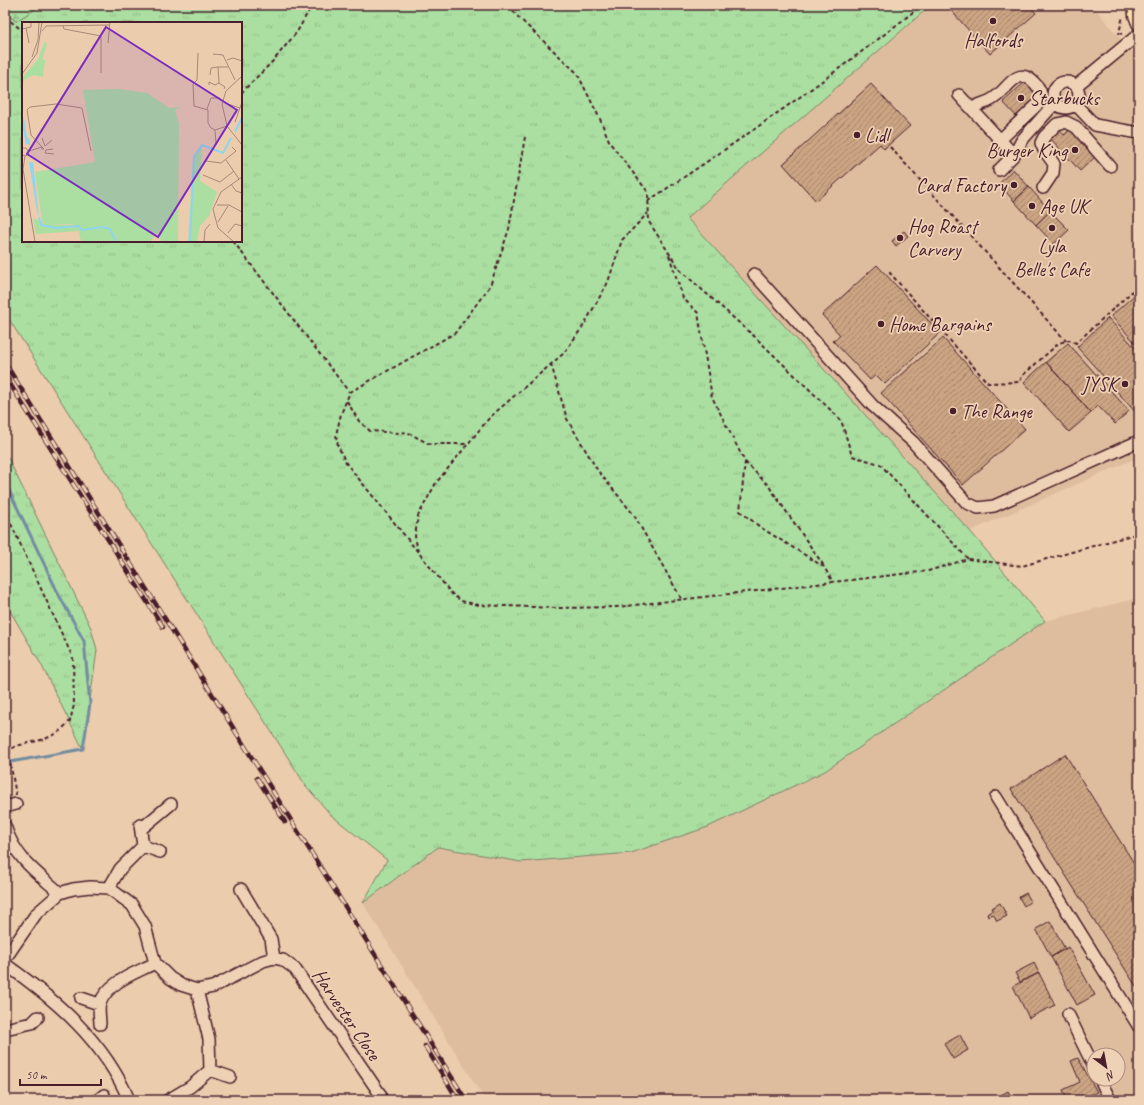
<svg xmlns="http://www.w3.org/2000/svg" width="1144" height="1105" font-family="Caveat,sans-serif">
  <defs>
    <pattern id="grass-tufts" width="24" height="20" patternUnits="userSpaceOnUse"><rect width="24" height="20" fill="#abdfa1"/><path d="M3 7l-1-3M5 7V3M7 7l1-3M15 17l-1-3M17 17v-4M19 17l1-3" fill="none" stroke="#95bf8b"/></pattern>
    <pattern id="forest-firs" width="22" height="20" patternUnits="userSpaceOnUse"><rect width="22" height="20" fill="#abdfa1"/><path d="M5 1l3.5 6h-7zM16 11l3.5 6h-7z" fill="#95bf8b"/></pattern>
    <pattern id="building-hatch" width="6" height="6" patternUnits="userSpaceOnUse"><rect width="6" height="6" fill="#cba483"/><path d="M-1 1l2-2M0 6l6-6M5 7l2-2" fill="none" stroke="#a7856b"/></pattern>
  </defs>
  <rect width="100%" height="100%" fill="#ebccac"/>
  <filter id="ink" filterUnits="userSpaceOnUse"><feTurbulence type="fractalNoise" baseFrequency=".025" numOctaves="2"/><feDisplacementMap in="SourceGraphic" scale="8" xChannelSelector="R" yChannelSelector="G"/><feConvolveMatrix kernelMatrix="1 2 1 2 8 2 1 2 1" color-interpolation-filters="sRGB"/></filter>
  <g filter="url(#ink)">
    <path fill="#debd9e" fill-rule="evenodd" d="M931 5H1092L1139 60V457L970 531 687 218Z
      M1139 598V1100H485L363 903 438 847 521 862 631 853 825 771 1045 621ZM1094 1055H1118V1079H1094Z"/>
    <path fill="url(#grass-tufts)" stroke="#7a7f66" fill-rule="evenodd" d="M33 5H931L687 218 970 531 1045 621 825 771 708 827 631 853 521 862 438 847 363 903 387 860 331 815 306 786 5 313V13L16 21 34 10ZM23 23H241V241H23Z
      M5 452 91 628 97 650 83 749 41 664 5 602Z"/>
    <path fill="url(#forest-firs)" stroke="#7a7f66" d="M5 5H33L34 10 16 21 5 13Z"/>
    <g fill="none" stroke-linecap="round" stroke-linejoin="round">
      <path stroke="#738ca1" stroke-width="3" d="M5 482 59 595 84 641 90 704 83 749 5 763"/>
    </g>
    <path fill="url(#building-hatch)" stroke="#4a1f2b" d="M946 5H1029L1036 13 990 54Z
      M1026 81 1039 95 1025 107 1027 109 1023 114 1021 111 1016 116 1003 102Z
      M871 84 910 126 884 149 880 144 816 201 783 164Z
      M1073 127 1085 140 1082 143 1095 157 1080 171 1051 139 1060 130 1064 135Z
      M1013 169 1029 187 1014 201 999 184Z
      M1029 187 1050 211 1036 225 1014 201Z
      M1050 211 1069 230 1054 244 1036 225Z
      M904 231 908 236 896 246 892 241Z
      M877 265 940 333 885 384 876 375 870 380 833 341 840 335 822 315Z
      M1139 291V347L1111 316Z
      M1108 318 1139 352V416L1077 347Z
      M943 338 1025 429 963 485 881 393Z
      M1068 343 1129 411 1115 424 1098 406 1091 413 1046 362Z
      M1046 362 1091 413 1069 432 1024 382Z
      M1065 754 1139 871V991L1011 789Z
      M1026 893 1031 901 1024 906 1019 897Z
      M1000 903 1007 916 997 921 993 914 988 917 987 914 993 910 992 908Z
      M1050 921 1065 949 1051 957 1036 929Z
      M1068 947 1095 995 1077 1005 1051 957Z
      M1034 963 1039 973 1020 982 1015 973Z
      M1039 973 1055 1005 1029 1018 1013 986Z
      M960 1035 968 1050 953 1059 944 1044Z
      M1078 1058 1097 1092 1086 1097 1085 1094 1072 1100H1067L1063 1090 1080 1082 1071 1061Z
      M1008 1091 1013 1100H992Z"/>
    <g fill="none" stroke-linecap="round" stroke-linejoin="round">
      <defs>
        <path id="minor" d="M1053 95a13 13 0 1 1 26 0a13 13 0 1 1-26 0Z
          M1076 86 1139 34
          M959 95 1014 155
          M1076 105 1095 125 1139 133
          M972 109C979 103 984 104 991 100 1009 91 1017 60 1038 87 1042 93 1042 97 1038 104L1000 140
          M999 170 1014 155 1022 140 1055 103
          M1043 188 1053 173 1054 164 1044 150 1041 143 1044 137 1057 124 1066 122 1076 127 1110 166
          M754 274 873 406 913 442 967 503 978 508 994 506 1139 441
          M996 797 1139 1027
          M5 807 16 804
          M140 825 143 846 160 852
          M5 826C15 858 36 872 60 893
          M141 829 171 804
          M109 888 120 869 143 846
          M241 889 271 939 274 958
          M5 959 36 914 60 893 73 889 90 887 109 888 132 905 145 926 155 963 170 978 181 985 197 990 213 987 263 961 274 958 283 960 295 969 380 1094 381 1100
          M5 964C56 1000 104 1041 129 1100
          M81 998 99 1004
          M1068 1014 1094 1067
          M100 1024C100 1018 98 1008 100 1003 109 981 136 973 155 963
          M5 1029 32 1023 38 1017
          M210 1070 230 1077
          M1100 1079 1110 1100
          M98 1100 104 1095
          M168 1100 190 1087 210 1070 209 1039 197 990"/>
        <path id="major" d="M1135 5 1136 15 1139 23"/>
      </defs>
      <use href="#minor" stroke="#4a1f2b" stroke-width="14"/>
      <use href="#major" stroke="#4a1f2b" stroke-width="17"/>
      <path stroke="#4a1f2b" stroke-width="2" stroke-dasharray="4 3" stroke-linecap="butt" d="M509 5 517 16 577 73 600 119 610 143 648 192 649 222 680 270 755 337 841 420 852 456 880 464 968 559
        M5 17 23 31
        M1122 34 1119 33 1123 16
        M241 93 273 61 297 32 312 5
        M525 137 509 229 490 286 455 333 350 392 341 414 336 435 338 446 346 463 452 594 461 601 479 605 558 608 617 607 928 571 968 559 1022 566 1139 533
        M890 147 1066 341
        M648 201C742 139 834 75 922 5
        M233 241 349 392
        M669 255 683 298 698 313 712 397 745 462 740 511 760 527 824 567 833 582
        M1139 267 1134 272 1139 278
        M889 272 988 383 1020 382 1022 376 1059 343 1069 340 1076 343 1139 285
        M551 364 567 419 598 471 634 515 682 600
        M347 401 358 420 370 431 397 433 407 432 429 444H467
        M745 462 768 485 824 566
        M5 511 73 658 74 705 70 721 58 733 45 739 16 746 10 750 9 756 16 795
        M418 552 415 536 418 516 436 483 490 417 564 353 584 325 608 282 622 240 648 213"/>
      <use href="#minor" stroke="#efd2b6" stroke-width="11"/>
      <use href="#major" stroke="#f9deab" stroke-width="14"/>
      <defs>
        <path id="rail" d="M5 363 466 1100
          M5 376 163 627
          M257 778 285 822
          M425 1046 458 1100"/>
      </defs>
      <use href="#rail" stroke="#4a1f2b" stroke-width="4.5"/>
      <use href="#rail" stroke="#efd2b6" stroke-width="3" stroke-dasharray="9" stroke-linecap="butt"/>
    </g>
  </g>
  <g fill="#4a1f2b" stroke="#efd2b6" stroke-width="1.5">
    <circle cx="993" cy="21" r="4"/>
    <circle cx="1021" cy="98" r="4"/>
    <circle cx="857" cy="135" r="4"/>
    <circle cx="1075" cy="150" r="4"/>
    <circle cx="1014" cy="185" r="4"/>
    <circle cx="1032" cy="206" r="4"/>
    <circle cx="1052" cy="228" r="4"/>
    <circle cx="900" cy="238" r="4"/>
    <circle cx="881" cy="324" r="4"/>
    <circle cx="1125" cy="384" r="4"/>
    <circle cx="953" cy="411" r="4"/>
  </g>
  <g text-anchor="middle" stroke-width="3.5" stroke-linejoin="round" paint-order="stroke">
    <g font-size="20" fill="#4a1f2b" stroke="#efd2b6" text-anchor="start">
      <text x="993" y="47" text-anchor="middle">Halfords</text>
      <text x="1029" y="105">Starbucks</text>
      <text x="865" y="142">Lidl</text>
      <text x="1067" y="157" text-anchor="end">Burger King</text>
      <text x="1006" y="192" text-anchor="end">Card Factory</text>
      <text x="1040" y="213">Age UK</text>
      <text x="908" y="233">Hog Roast<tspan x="908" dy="23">Carvery</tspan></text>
      <text x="1052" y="253" text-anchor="middle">Lyla<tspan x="1052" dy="23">Belle's Cafe</tspan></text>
      <text x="889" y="331">Home Bargains</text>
      <text x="1117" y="391" text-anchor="end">JYSK</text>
      <text x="961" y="418">The Range</text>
    </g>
    <g font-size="20" fill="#4a1f2b" stroke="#efd2b6">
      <text transform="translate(347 1014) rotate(56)" y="7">Harvester Close</text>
    </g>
  </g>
  <g transform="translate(22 22)">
    <rect width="220" height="220" fill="#ebccac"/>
    <path d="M97 67 125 71 147 86 159 85 153 88 157 102 156 220H139L136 211H133L129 220H59L57 209 61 205 49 202 28 203 20 199 13 150 73 140 61 68ZM180 123 178 159 195 170 187 194 178 204 175 220H166L171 136Z" fill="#abdfa1"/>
    <path d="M23 19 25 23 20 37 23 38 21 55 12 53 2 58 0 67V56L16 37ZM11 196 28 203H52L56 200 61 206 57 209 14 212Z" fill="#abdfa1"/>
    <path d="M2 96 5 115 8 118V123L4 122 0 102ZM7 140H11L17 195 15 189Z" fill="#8ed5ef"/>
    <path fill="none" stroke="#8ed5ef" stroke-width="2" d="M213 110 220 96M17 195 19 203 34 206 56 204 60 208 80 205 88 207 94 220M168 220 172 135 180 123 201 131 209 116"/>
    <path fill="none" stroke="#ab8778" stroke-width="1" d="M41 4 42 7 79 14V51M4 6 7 21M0 7 9 5V0M20 9 24 4 88 3M86 21 88 0M176 31 175 58 171 62 172 84 186 88V101L189 106 193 108 205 104M191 32 201 33 213 58M10 35 16 18 17 0M205 38 211 36 220 39M0 52 15 31 20 0M188 53 189 46 196 45M220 54 204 69 200 82 205 104 220 123M197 61 196 45H206M187 63V60L193 63 197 61 203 65 202 67M203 81 218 86M185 87 189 76H198M213 100 220 80M193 108 194 122M20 116 23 124 30 118M20 125 9 113 5 88 8 85 34 82 60 86 69 129M0 126H4L7 130 4 134 0 133M31 127 24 128 23 131 32 132M7 129 20 125 22 127H19M3 134 1 147 13 220M204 138 217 157M184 139 199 141 214 129 210 125M181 153 198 160 212 149M209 162 214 169 220 171M195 183H207L220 190M196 200 206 184M206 211 213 202 220 204M182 220 183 208 188 202M212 220 196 206 191 187 199 170 220 155"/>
    <path fill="#7b2cbf" fill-opacity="0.15" stroke="#7b2cbf" stroke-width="2" d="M84 5 215 88 136 215 5 132Z"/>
    <rect width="220" height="220" fill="none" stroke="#4a1f2b" stroke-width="2"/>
  </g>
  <rect width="1144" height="1105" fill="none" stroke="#efd2b6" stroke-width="20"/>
  <rect x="10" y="10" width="1124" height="1085" fill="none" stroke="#4a1f2b" stroke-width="1.5" filter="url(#ink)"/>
  <g transform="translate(1106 1067) rotate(148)"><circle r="19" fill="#efd2b6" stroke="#ad8a7e"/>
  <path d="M0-3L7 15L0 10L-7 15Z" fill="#4a1f2b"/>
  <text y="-6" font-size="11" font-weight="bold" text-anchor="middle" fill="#4a1f2b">N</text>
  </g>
  <path d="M20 1079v6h81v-6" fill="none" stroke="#4a1f2b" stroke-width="2"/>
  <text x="26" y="1079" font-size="12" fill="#4a1f2b" stroke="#efd2b6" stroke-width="3" paint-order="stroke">50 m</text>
</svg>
